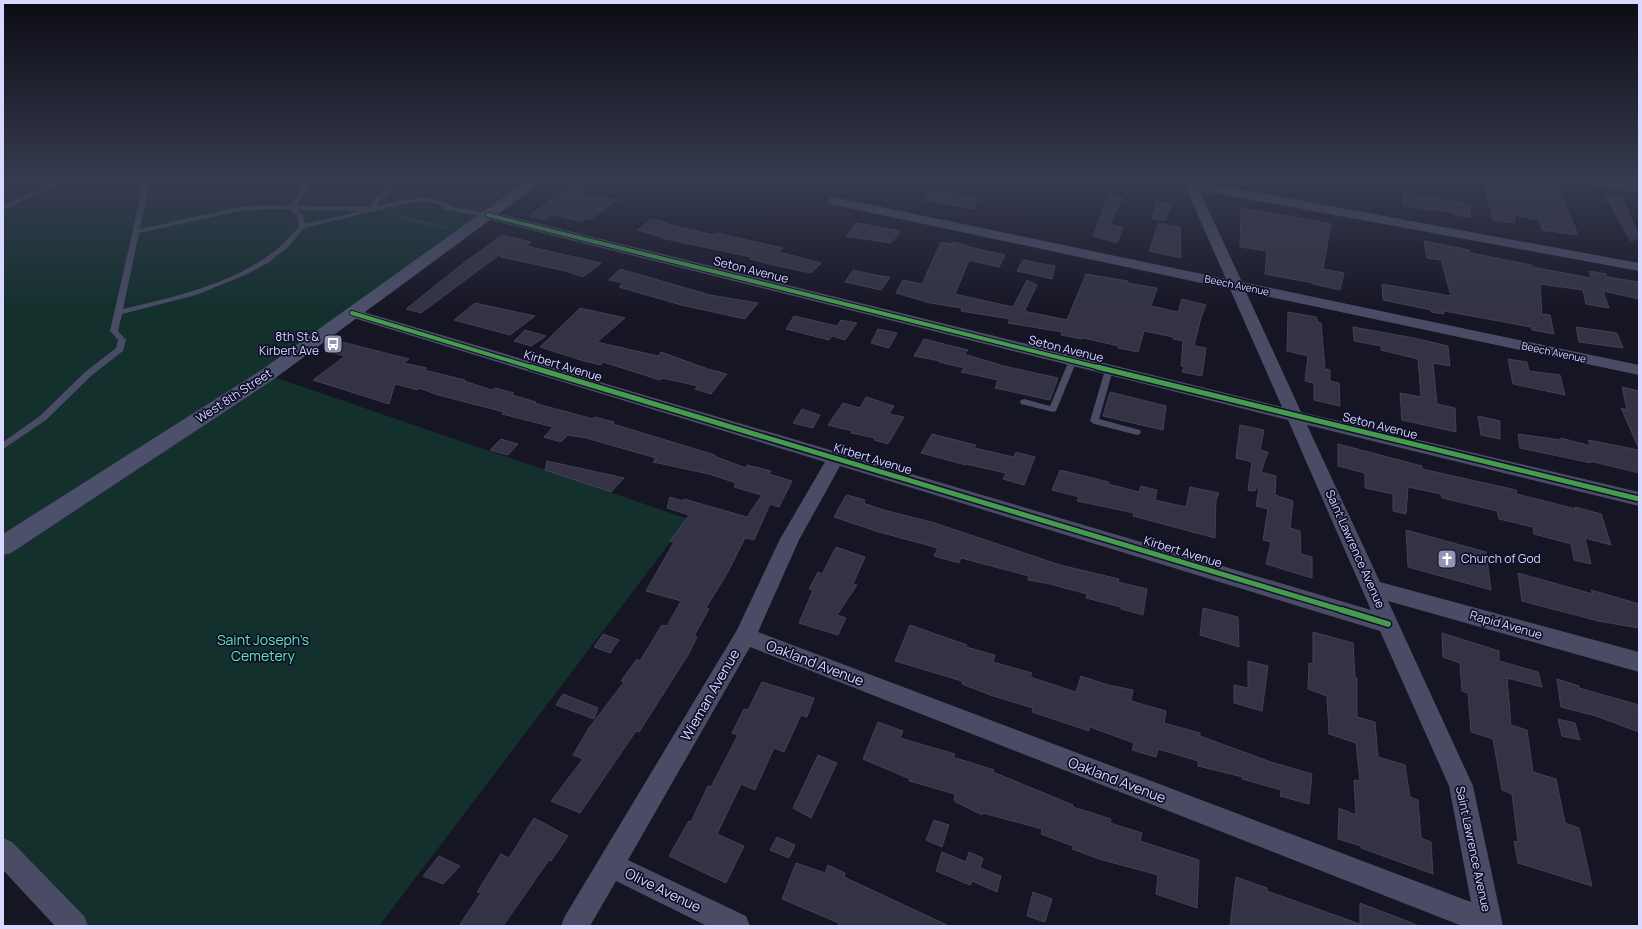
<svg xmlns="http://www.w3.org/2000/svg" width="1642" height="929" font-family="Manrope,sans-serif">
  <rect width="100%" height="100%" fill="#161524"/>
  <path fill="#13302d" d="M3 181H536L268 375 688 519 379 926H74L3 851Z"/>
  <path fill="#343346" stroke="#414058" d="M1483 181H1523L1558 186 1578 235 1542 230 1539 220 1514 215 1515 223 1493 220Z
    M570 185 589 188 582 194 617 200 591 219 586 218 580 222 553 214 545 220 529 216Z
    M931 188 977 198 975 209 924 200Z
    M1403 192 1471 204 1470 217 1455 215V213L1404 206Z
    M1604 194 1622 197 1639 237 1631 241Z
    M1108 196 1123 198 1110 224 1123 227 1117 243 1093 236Z
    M1157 201 1172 204 1165 221 1152 218Z
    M1241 208 1331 224 1323 269 1344 273 1340 290 1313 284V283L1265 274 1267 251 1240 247Z
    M651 219 668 223 667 224 714 235 716 233 783 248 779 252 821 263 811 273 774 265 750 259 751 257 661 238 662 237 637 230Z
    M856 223 862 224 900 231 891 243 846 236Z
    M1159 223 1180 227 1181 258 1149 251Z
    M502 235 531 242 526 246 601 263 583 277 566 271 501 257 499 255 421 313 406 309 465 262Z
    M1424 241 1469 250 1471 253 1531 265 1532 267 1591 278 1589 271 1606 274 1607 277 1639 282V299L1603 291 1609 308 1586 304 1583 290 1540 284 1542 314 1550 315 1554 334 1532 330 1531 327 1444 311V314L1431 312V310L1383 300 1382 284 1451 296 1441 260 1427 258Z
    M941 242 952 244 953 242 966 245 965 246 1005 255 999 267 969 260 955 294 1013 307 1027 280 1037 285 1025 310 1028 312 1067 320 1086 274 1128 281 1127 283 1157 288 1151 306 1178 312 1182 299 1206 305 1201 318 1194 346 1206 348 1202 376 1182 372 1184 367 1181 366 1183 341 1173 339V337L1144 331 1138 352 1118 348 1119 346 1083 338 1082 339 1061 335 1062 332 1008 323 1010 319 961 311 962 308 930 303 896 293 903 280 922 284Z
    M1023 260 1055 266 1052 279 1017 271Z
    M620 269 710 295 758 303 745 319 681 305 619 287 623 283 609 280Z
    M853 270 875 275 890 277 881 290 845 282Z
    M475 303 535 316 510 335 454 320Z
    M580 308 625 318 597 342 658 356 661 352 708 369 727 374 711 394 695 389 698 386 662 378 660 380 603 362 601 365 584 361 540 347Z
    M1288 312 1316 317 1318 322 1321 323 1325 369 1330 370V381L1339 383 1340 406 1314 400V383L1305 381 1308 356 1287 351Z
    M794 316 837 326 841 320 857 323 845 340 832 336 829 340 786 329Z
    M1353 327 1414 338 1448 346 1450 366 1433 363 1437 404 1455 408 1456 432 1402 420 1400 393 1421 397 1418 359 1381 350V346L1354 341Z
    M1576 327 1617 333 1623 348 1579 342Z
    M878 329 897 333 889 348 871 343Z
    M525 330 546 336 531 346 514 341Z
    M330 339 409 359 403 363 427 368 424 370 465 380 464 381 492 390 495 388 514 393 512 395 536 402 534 403 593 419 595 417 614 422 613 424 715 455 714 456 746 468 747 465 771 471 769 474 792 481 779 507 770 504 754 540 745 538 728 572 706 608 709 609 694 636 697 637 688 655 639 732 636 731 580 813 551 801 583 759 573 755 589 728 624 682 621 681 637 659 640 661 662 625 667 626 681 601 646 591 674 542 670 541 689 515 667 508 670 497 683 501 684 499 747 517 762 495 734 487 736 483 709 474 653 462 656 458 586 438 568 435 561 442 544 437 553 427 502 414 504 412 438 395 419 388 418 390 395 384 389 404 313 380 345 356 325 351 327 342Z
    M924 339 968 350 964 354 1004 366 1058 378 1050 400 995 388 998 380 961 372 964 368 939 362 940 361 914 356Z
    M1508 359 1527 362 1529 371 1560 375 1565 395 1513 384Z
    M1622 387 1639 391V449L1621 408 1627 410Z
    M1110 392 1166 406 1163 430 1103 416Z
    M866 397 894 406 889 414 904 417 888 444 874 440 875 438 851 433 852 431 828 425 843 403 860 408Z
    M802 409 820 415 813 428 793 423Z
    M1478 416 1500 421V439L1481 435Z
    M1240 425 1264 430 1260 450 1268 452 1261 472 1276 476 1275 495 1293 501 1290 528 1300 531 1301 554 1312 557V578L1266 564 1271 542 1263 540 1268 509 1256 506 1259 488H1256L1255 491 1248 490 1252 462 1236 458Z
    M932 434 976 445 974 448 1014 457 1016 452 1035 457 1024 485 1003 479 1006 473 966 464V465L921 453Z
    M1518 434 1561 440V438L1591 446 1588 440 1639 450V473L1590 461 1591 463 1520 448Z
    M501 439 518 444 508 455 490 450Z
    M1338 444 1422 466V469L1516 490 1517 494 1576 509 1575 507 1601 514 1611 545 1585 538 1591 564 1574 560 1571 544 1534 534 1533 527 1499 519 1497 511 1442 498 1441 494 1408 487 1406 514 1393 511V494L1365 488V473L1338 466Z
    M547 461 611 475 624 478 611 492 545 470Z
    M1060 470 1109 482 1108 484 1139 492 1141 486 1157 490 1155 500 1186 507 1190 487 1219 493 1216 500 1215 538 1133 516 1134 513 1077 501 1079 497 1052 490Z
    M847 495 865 500 864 503 866 504 884 510 935 523 1060 565 1119 579 1118 582 1147 589 1143 615 1121 609V607L1086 598 1087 594 1050 584 1028 580 1029 576 961 558 959 563 934 556 938 548 879 532 834 517 845 497Z
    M1406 530 1486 552 1491 590 1408 567Z
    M836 547 865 557 853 584 857 585 837 615 846 618 838 635 799 623 813 590 809 589 818 572 822 574Z
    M1518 573 1593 594 1591 590 1639 604V628L1598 621 1522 601Z
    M1203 608 1238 617 1239 647 1200 635Z
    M910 625 967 645 966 647 995 655 993 662 1032 673 1030 677 1076 692 1081 676 1108 685 1133 690 1131 701 1166 711 1164 723 1200 733V736L1271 762 1312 774 1309 804 1280 796 1281 790 1242 779 1243 777 1198 766V761L1158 749 1156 757 1132 750 1134 743 1090 727 1089 731 1032 712 1033 708 993 696 962 684V681L895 661Z
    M1313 632 1353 643 1355 677 1357 678V717L1375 722 1378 757 1405 765 1410 797 1418 800 1421 838 1431 842 1433 874 1361 848V846L1338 839 1339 808 1356 815 1354 780 1360 781 1356 743 1329 734 1327 696 1308 689 1309 663 1313 664Z
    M1442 633 1499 651V661L1538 672 1542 687 1507 678 1511 725 1527 730 1533 772 1556 779 1565 823 1579 828 1592 886 1518 863 1514 841 1518 842 1512 794 1502 790 1493 739 1471 732 1468 693 1462 691 1460 663 1443 657Z
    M603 634 619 640 610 653 594 647Z
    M1248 661 1268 666 1262 711 1234 703V685L1248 688Z
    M1557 679 1579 686V688L1639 705V732L1596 716 1561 707Z
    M762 682 814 698 807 717 801 715 784 752 774 748 755 790 741 784 717 834 744 846 726 883 669 856 689 821 691 822 708 786 711 787 738 735 732 733 744 709 748 710Z
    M563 694 598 708 594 719 556 705Z
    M1558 719 1575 723 1580 740 1562 736Z
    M878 722 903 731 900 738 955 754 953 757 994 770 993 772 1073 805V807L1111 819 1110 823 1142 833 1140 841 1199 860 1197 908 1156 894 1158 875 1099 859 1072 849 1073 846 1041 834 1042 829 983 813 982 815 954 801 955 794 909 781 910 779 863 759Z
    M818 755 837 763 811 818 793 808Z
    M534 818 568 836 551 861 549 860 503 926H459L481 893 477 892 501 854 509 858Z
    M934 820 949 825 942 847 926 840Z
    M777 837 795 845 789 858 770 850Z
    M942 852 966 862 969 852 983 858 980 868 1001 876 997 892 972 881 970 885 936 871Z
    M439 856 460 866 443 884 423 876Z
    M796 863 825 873 828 865 845 873 844 877 949 926H838L839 923 782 899Z
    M1236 877 1267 888V891L1360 924V903L1417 925V926H1360V924V926H1230Z
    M1033 892 1052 899 1045 922 1027 916Z"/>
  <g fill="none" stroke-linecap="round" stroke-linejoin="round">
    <path stroke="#495c68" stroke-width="2" stroke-dasharray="1.5 2.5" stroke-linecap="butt" d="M395 215 446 228"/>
    <path fill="#4a4c65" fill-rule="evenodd" d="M57 181H65L3 210V206Z
      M144 181H150L140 229 234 208 265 205 290 206 307 181H313L296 206 371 207 374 200 394 181H401L379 202 377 206 403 200 425 197 446 203 452 207 488 213 491 215 488 217 445 210 443 209 442 208 444 206 442 205 425 201 403 204 304 228 288 247 268 263 245 275 196 295 122 314 118 331 126 340 123 351 91 376 46 420 3 449V442L40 416 85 372 116 348 118 340 110 331ZM265 209H289L297 216 299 227C293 233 288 239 282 245 238 283 178 296 123 309L139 233 234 212ZM297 210 360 211 305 224 303 215Z
      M1070 358H1076L1077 360 1056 411 1053 412 1021 404 1020 402 1021 400 1024 399 1050 406Z
      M1109 367 1113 370 1099 419 1140 430 1141 432 1140 434 1137 435 1094 424 1090 421 1105 370Z"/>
    <path fill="#4a4c65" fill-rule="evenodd" d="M1183 181H1195L1639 263V271L1199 190 1242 282 1639 365V375L1246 292 1301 412 1639 492V506L1307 425 1380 582 1639 652V672L1388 601 1473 786 1503 926H1462L750 647 628 860 746 916 750 926H707L616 881 590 926H561L565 916 737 630 780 539 825 462 347 316 345 313 347 310 352 309 357 310 1371 610 1288 420 483 218 482 215 483 212 488 211 1282 407 1230 289 834 205 830 204 828 201 830 198 834 197 1226 279ZM840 466 1380 631 1449 786 1471 902 758 632 799 540Z
      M1588 181H1616L1639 185V193L1594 185 1590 184Z
      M3 838 12 842 84 916 88 926H55L3 870Z"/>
    <path fill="#4d506a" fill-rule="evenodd" d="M526 181H543L274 379 11 553 3 555V534L260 371Z"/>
    <defs>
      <path id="cycleway-far2" d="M488 215 1101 368
        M352 313 534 368"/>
      <path id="cycleway-far1" d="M531 367 1345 611
        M1097 367 1639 499"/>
      <path id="cycleway" d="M1342 610 1388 624"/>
    </defs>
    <use href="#cycleway-far2" stroke="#100f2a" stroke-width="6"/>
    <use href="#cycleway-far1" stroke="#100f2a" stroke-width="8"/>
    <use href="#cycleway" stroke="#100f2a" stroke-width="9"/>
    <use href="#cycleway-far2" stroke="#469c4c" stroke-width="4"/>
    <use href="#cycleway-far1" stroke="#469c4c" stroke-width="5"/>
    <use href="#cycleway" stroke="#469c4c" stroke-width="6"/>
  </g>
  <linearGradient id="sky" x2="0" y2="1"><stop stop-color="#0c0c14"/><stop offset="0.58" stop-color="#363b50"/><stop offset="1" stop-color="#363b50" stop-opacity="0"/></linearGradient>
  <rect width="1642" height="311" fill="url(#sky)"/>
  <defs>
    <symbol id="bus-square" viewBox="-11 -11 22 22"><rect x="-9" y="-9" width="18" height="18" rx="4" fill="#9494b2" stroke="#100f2a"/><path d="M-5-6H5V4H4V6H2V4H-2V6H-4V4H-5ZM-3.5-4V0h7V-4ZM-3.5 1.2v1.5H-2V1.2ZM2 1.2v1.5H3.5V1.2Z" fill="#fff"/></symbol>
    <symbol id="church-square" viewBox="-11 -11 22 22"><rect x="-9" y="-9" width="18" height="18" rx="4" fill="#9494b2" stroke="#100f2a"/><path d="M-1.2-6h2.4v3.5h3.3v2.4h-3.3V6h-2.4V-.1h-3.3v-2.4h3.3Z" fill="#fff"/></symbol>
  </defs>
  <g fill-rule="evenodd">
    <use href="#bus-square" x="322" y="333" width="22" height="22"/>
    <use href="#church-square" x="1436" y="548" width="22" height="22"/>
  </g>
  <g text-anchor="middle" stroke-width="3.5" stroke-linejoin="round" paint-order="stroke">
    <g font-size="10" fill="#d8d9ff" stroke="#100f2a">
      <text transform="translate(1237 285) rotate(12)" y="4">Beech Avenue</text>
      <text transform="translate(1554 352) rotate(12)" y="4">Beech Avenue</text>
    </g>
    <g font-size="12" fill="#d8d9ff" stroke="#100f2a">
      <text transform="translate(751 270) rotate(14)" y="4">Seton Avenue</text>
      <text transform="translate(1066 349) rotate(14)" y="4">Seton Avenue</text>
      <text transform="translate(563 366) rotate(17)" y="4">Kirbert Avenue</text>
      <text transform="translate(234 396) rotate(-33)" y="4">West 8th Street</text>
      <text transform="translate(1380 426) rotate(14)" y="4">Seton Avenue</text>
      <text transform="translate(873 459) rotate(17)" y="4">Kirbert Avenue</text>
      <text transform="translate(1355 549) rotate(66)" y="4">Saint Lawrence Avenue</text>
      <text transform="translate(1183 552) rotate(17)" y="4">Kirbert Avenue</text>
      <text transform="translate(1506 625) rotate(16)" y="4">Rapid Avenue</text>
      <text transform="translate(1473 849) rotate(78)" y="4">Saint Lawrence Avenue</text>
    </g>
    <g font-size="12" fill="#d8d9ff" stroke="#100f2a" text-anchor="end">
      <text x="319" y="341">8th St &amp;<tspan x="319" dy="14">Kirbert Ave</tspan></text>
      <text x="1461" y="563" text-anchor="start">Church of God</text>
    </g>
    <g font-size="14" fill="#5de6b0" stroke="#100f2a">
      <text x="263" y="645">Saint Joseph’s<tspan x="263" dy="16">Cemetery</tspan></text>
    </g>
    <g font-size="14" fill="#d8d9ff" stroke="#100f2a">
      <text transform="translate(815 663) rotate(21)" y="5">Oakland Avenue</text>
      <text transform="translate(710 695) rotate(-60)" y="5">Wieman Avenue</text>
      <text transform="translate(1117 780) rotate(21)" y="5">Oakland Avenue</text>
      <text transform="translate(663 890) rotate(26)" y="5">Olive Avenue</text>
    </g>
  </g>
  <rect width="1642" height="929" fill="none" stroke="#d8d9ff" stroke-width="8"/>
</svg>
